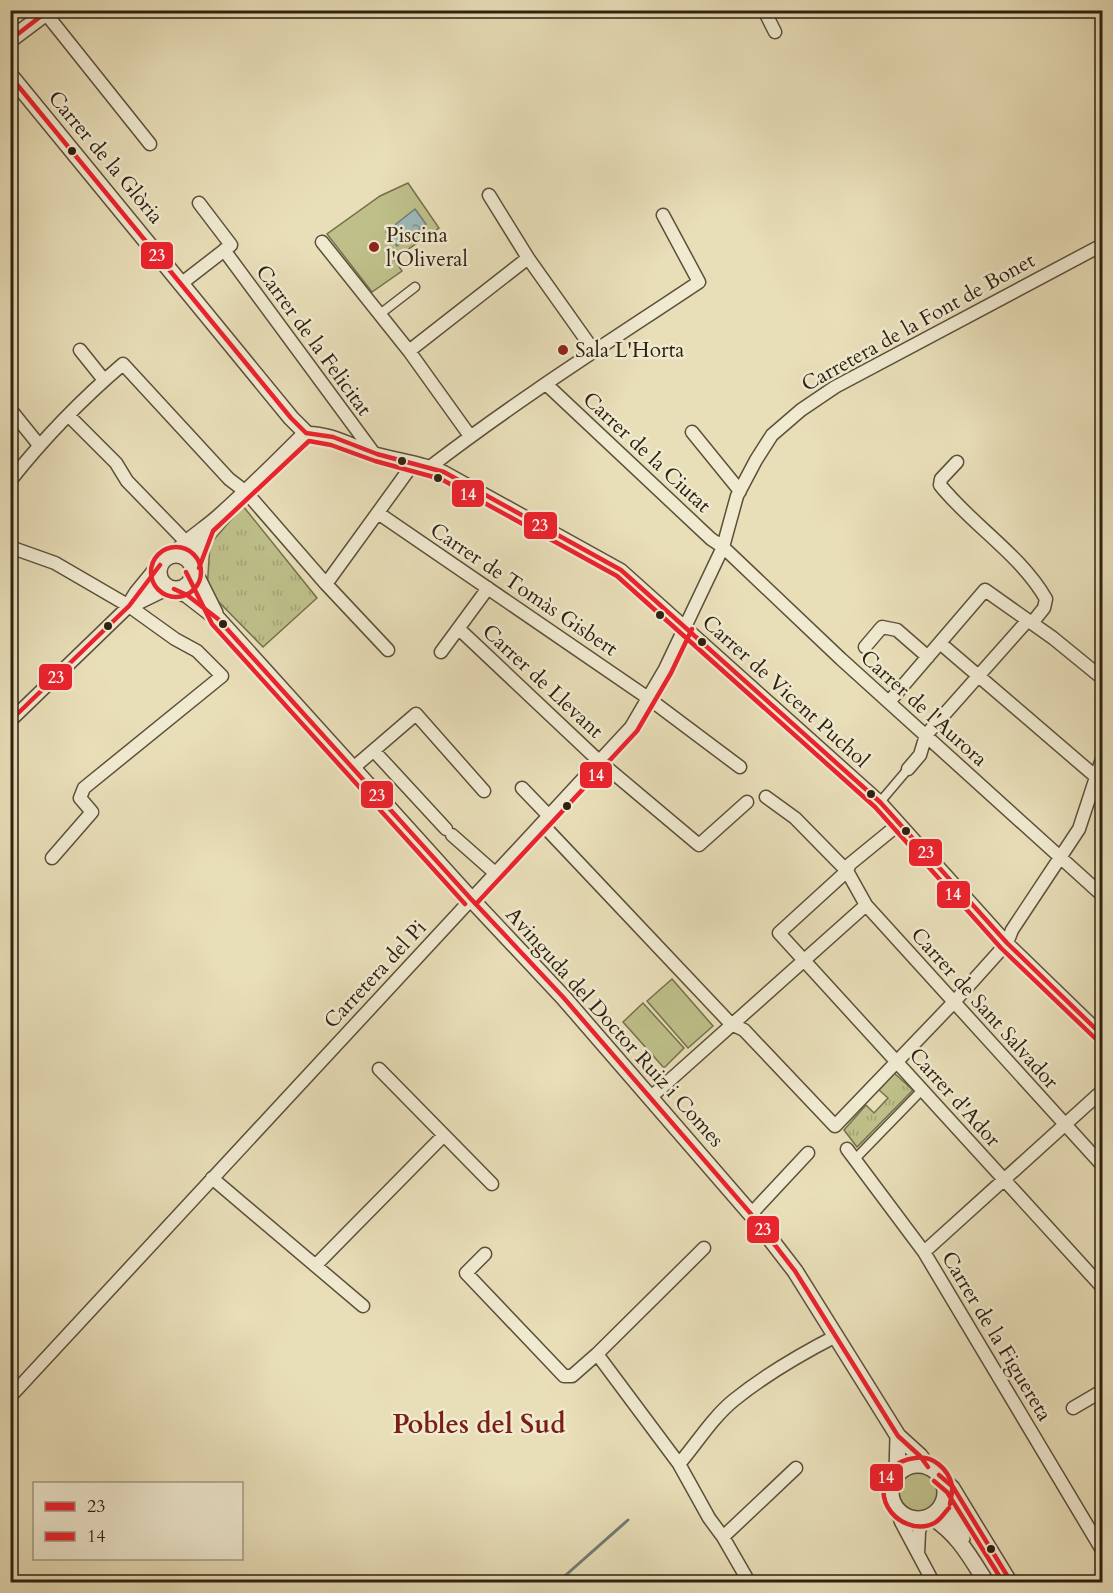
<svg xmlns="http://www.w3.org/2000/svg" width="1113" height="1593" font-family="Cardo,serif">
  <defs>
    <pattern id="park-tufts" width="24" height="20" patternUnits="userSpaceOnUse" patternTransform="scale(1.5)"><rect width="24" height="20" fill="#bebf89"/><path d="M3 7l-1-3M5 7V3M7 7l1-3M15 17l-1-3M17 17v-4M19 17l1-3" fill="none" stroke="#a4a475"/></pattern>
    <pattern id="water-ripples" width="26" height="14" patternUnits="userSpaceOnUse" patternTransform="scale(1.5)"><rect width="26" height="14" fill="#9cb9ba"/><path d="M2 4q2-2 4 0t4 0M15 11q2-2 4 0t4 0" fill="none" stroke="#809696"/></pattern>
  </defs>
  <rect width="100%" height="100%" fill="#e8deb8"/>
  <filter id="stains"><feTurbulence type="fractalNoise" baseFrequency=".00333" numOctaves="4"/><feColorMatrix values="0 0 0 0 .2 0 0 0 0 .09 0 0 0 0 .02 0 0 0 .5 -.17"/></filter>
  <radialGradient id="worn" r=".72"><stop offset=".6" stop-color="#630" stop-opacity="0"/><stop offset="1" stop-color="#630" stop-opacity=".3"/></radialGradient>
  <path fill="#bebf89" stroke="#76704c" stroke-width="1.5" d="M408 183 439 228 394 259 402 271 372 292 327 234 380 196Z
    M672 979 713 1026 688 1048 647 1001Z
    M643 1003 684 1048 664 1068 623 1022Z
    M899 1491a20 20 0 1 1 40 0a20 20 0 1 1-40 0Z"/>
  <path fill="url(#park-tufts)" stroke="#76704c" stroke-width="1.5" d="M243 506 317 598 263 647 207 590 210 544Z
    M894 1073 913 1090 857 1147 844 1130 866 1105 874 1113 888 1098 879 1090Z"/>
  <path fill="url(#water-ripples)" stroke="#707c76" stroke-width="1.5" d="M415 209 426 224 397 246 386 232Z"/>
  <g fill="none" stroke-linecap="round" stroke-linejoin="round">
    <path stroke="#707c76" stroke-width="3" d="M558 1582 628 1520"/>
    <defs>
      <path id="pedestrian" d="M380 314 415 287
        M880 802 908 769
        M855 1159 923 1089"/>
      <path id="minor" d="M43 10 150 144
        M764 10 775 32
        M489 195 528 258 594 351
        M322 242 409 351 470 436
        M224 250 373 452
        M182 283 231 245 199 203
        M80 350 104 380
        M409 351 528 258
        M546 384 711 539 723 547 841 659 1102 895
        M10 409 39 445
        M69 416 116 463 127 481 192 548
        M692 432 740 491
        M306 433C331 432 354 447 377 454 399 460 423 463 444 472L621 570 880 802 1007 943 1102 1035
        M957 462 941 479 940 485C972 525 1020 554 1046 599L1044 608 1032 623
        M430 467C517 400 609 342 699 282L663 215
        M10 481C44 438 82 399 123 364L229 479 246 492 326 584 388 650
        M378 513 648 698 740 767
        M10 547 55 563 129 606 175 639 197 651 222 676 84 788 80 798 92 812 52 858
        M326 584 413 464
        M459 629 599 761 699 845 747 802
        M940 643 1102 782
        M865 647 882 627 897 630 928 657
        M441 652 488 588
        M889 702 985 590 1053 638 1102 678
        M10 721 129 606
        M374 751 446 829
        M352 769 416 714 484 791
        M908 769 920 755 926 735 1028 620
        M522 788 549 816
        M766 797 795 818 847 871 866 905 1102 1165
        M542 824 731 1024 744 1030 835 1126 954 1002 1007 943 1012 930 1079 829 1102 759
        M899 824 850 864 847 871 779 933 1102 1287
        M452 835 495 873
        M379 1069 492 1184
        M651 1097 866 905
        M847 1149 924 1252 1102 1550
        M212 1178 363 1306
        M751 1214 808 1153
        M704 1248 597 1354 679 1464 709 1518 723 1537 749 1582
        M924 1252 1102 1091
        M485 1254 466 1273 564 1376H572L597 1354
        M316 1265 444 1135
        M10 1397 631 727 665 669 723 547 737 496 756 460 772 435 801 410 835 387 1102 245
        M1073 1408 1102 1391
        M679 1464C697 1443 712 1418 734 1400 765 1375 801 1354 836 1336
        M939 1475 953 1487 1011 1582
        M897 1509 901 1522 933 1582
        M723 1537 796 1468
        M918 1554 919 1532 923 1518"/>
      <path id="tertiary" d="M10 40 50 10
        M10 75 291 418 306 433C278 461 250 489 221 515 206 529 188 539 175 554
        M159 572a17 17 0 1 1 34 0a17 17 0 1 1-34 0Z
        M192 565 207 527
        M193 569 215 613
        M174 589 187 595 218 619 471 899 563 997 751 1214 795 1271 898 1436 920 1456 928 1467
        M129 606 137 593 160 565
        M129 606 168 587
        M891 1492a27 27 0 1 1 54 0a27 27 0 1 1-54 0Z
        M897 1475 898 1436
        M943 1503 952 1514 962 1538
        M930 1516C958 1534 969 1555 986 1582"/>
    </defs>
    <use href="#pedestrian" stroke="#5c503a" stroke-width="11"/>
    <use href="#minor" stroke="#5c503a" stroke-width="15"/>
    <use href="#tertiary" stroke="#5c503a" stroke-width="18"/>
    <use href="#pedestrian" stroke="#f0ead1" stroke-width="8"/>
    <use href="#minor" stroke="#f0ead1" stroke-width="12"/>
    <use href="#tertiary" stroke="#f0ead1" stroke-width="15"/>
    <defs>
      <path id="bus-1" d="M10 40 49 10
        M10 76 291 418 306 433
        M306 433 333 437 377 454 444 472 621 570 880 802 1007 943 1102 1035
        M174 589 187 595 218 619 471 899 563 997 751 1214 795 1271 898 1436 920 1456 928 1467
        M10 721 129 606 160 565
        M939 1475 953 1487 1011 1582"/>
      <path id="bus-2" d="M151 572a25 25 0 1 1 50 0a25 25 0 1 1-50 0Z
        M199 568 213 531 309 441 331 445 375 461 441 479 617 576 875 807 1001 948 1097 1040
        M186 572 212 624 465 904
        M476 904 637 731 671 673 692 629
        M934 1481 947 1492 1003 1582
        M949 1508C945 1512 941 1519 936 1522 930 1526 921 1527 914 1526 874 1517 872 1463 915 1458 933 1455 948 1469 952 1485 953 1491 951 1498 950 1504"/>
    </defs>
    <use href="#bus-1" stroke="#f0ead1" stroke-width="9"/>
    <use href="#bus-2" stroke="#f0ead1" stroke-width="9"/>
    <use href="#bus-1" stroke="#ed222e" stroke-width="4.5"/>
    <use href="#bus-2" stroke="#ed222e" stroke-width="4.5"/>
  </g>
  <g fill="#2e2110" stroke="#f0ead1" stroke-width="2">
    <circle cx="72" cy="151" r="5"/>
    <circle cx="402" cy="461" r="5"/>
    <circle cx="438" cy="478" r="5"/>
    <circle cx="660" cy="615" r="5"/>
    <circle cx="223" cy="624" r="5"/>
    <circle cx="108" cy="626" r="5"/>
    <circle cx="702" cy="642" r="5"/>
    <circle cx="871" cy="794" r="5"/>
    <circle cx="567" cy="806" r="5"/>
    <circle cx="906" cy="831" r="5"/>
    <circle cx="991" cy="1549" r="5"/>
  </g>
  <g fill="#8f2418" stroke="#f0ead1" stroke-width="2">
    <circle cx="374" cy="247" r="6"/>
    <circle cx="563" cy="350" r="6"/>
  </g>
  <g text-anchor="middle" stroke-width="5" stroke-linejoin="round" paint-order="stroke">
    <g font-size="21" fill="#2e2110" stroke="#f0ead1">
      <text transform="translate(106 157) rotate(50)" y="7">Carrer de la Glòria</text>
      <text transform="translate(918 322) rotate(-29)" y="7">Carretera de la Font de Bonet</text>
      <text transform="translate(314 340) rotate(54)" y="7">Carrer de la Felicitat</text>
      <text transform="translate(647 452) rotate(43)" y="7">Carrer de la Ciutat</text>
      <text transform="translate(524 589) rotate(34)" y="7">Carrer de Tomàs Gisbert</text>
      <text transform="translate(543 681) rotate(43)" y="7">Carrer de Llevant</text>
      <text transform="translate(786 691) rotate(42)" y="7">Carrer de Vicent Puchol</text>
      <text transform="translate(924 708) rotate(42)" y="7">Carrer de l'Aurora</text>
      <text transform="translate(375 974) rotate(-47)" y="7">Carretera del Pi</text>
      <text transform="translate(985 1008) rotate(48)" y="7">Carrer de Sant Salvador</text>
      <text transform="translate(615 1027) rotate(48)" y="7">Avinguda del Doctor Ruiz i Comes</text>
      <text transform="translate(955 1097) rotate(48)" y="7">Carrer d'Ador</text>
      <text transform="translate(997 1336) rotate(59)" y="7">Carrer de la Figuereta</text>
    </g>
    <g font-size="21" fill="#2e2110" stroke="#f0ead1" text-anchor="start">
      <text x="386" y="242">Piscina<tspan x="386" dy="24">l'Oliveral</tspan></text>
      <text x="575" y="357">Sala L'Horta</text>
    </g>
    <g font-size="27" font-weight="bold" fill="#7a1f14" stroke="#f0ead1">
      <text x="479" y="1433">Pobles del Sud</text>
    </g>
  </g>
  <g stroke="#f0ead1" stroke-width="2">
    <rect x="140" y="241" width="34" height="29" rx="6" fill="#ed222e"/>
    <rect x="451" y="479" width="34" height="29" rx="6" fill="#ed222e"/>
    <rect x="523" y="511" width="35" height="29" rx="6" fill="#ed222e"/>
    <rect x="38" y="663" width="35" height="28" rx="6" fill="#ed222e"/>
    <rect x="579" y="761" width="34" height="28" rx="6" fill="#ed222e"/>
    <rect x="360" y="780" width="34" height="29" rx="6" fill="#ed222e"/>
    <rect x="908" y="838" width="35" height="29" rx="6" fill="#ed222e"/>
    <rect x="936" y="880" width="35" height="29" rx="6" fill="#ed222e"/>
    <rect x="746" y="1215" width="34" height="29" rx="6" fill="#ed222e"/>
    <rect x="869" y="1463" width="35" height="29" rx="6" fill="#ed222e"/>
  </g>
  <g font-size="16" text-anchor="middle" font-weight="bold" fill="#fff">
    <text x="157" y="261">23</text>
    <text x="468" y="500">14</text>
    <text x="540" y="531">23</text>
    <text x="56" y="683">23</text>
    <text x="596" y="781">14</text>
    <text x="377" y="801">23</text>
    <text x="926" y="858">23</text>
    <text x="953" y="900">14</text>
    <text x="763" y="1235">23</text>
    <text x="886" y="1483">14</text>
  </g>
  <rect width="1113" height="1593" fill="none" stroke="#e8deb8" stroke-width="36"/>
  <rect x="12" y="12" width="1089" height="1569" fill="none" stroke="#2e2110" stroke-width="3"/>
  <rect x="18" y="18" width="1077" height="1557" fill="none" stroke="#2e2110" stroke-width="1.5"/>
  <rect x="33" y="1482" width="210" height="78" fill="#f0ead1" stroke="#a29a84" stroke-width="1.5"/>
  <rect x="45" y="1502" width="30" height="9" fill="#ed222e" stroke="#a29a84" stroke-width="1.5"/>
  <text x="87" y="1512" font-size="18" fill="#2e2110">23</text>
  <rect x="45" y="1532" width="30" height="9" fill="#ed222e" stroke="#a29a84" stroke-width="1.5"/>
  <text x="87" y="1542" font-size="18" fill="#2e2110">14</text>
  <rect width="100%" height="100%" filter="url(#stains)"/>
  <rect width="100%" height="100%" fill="url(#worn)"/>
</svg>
